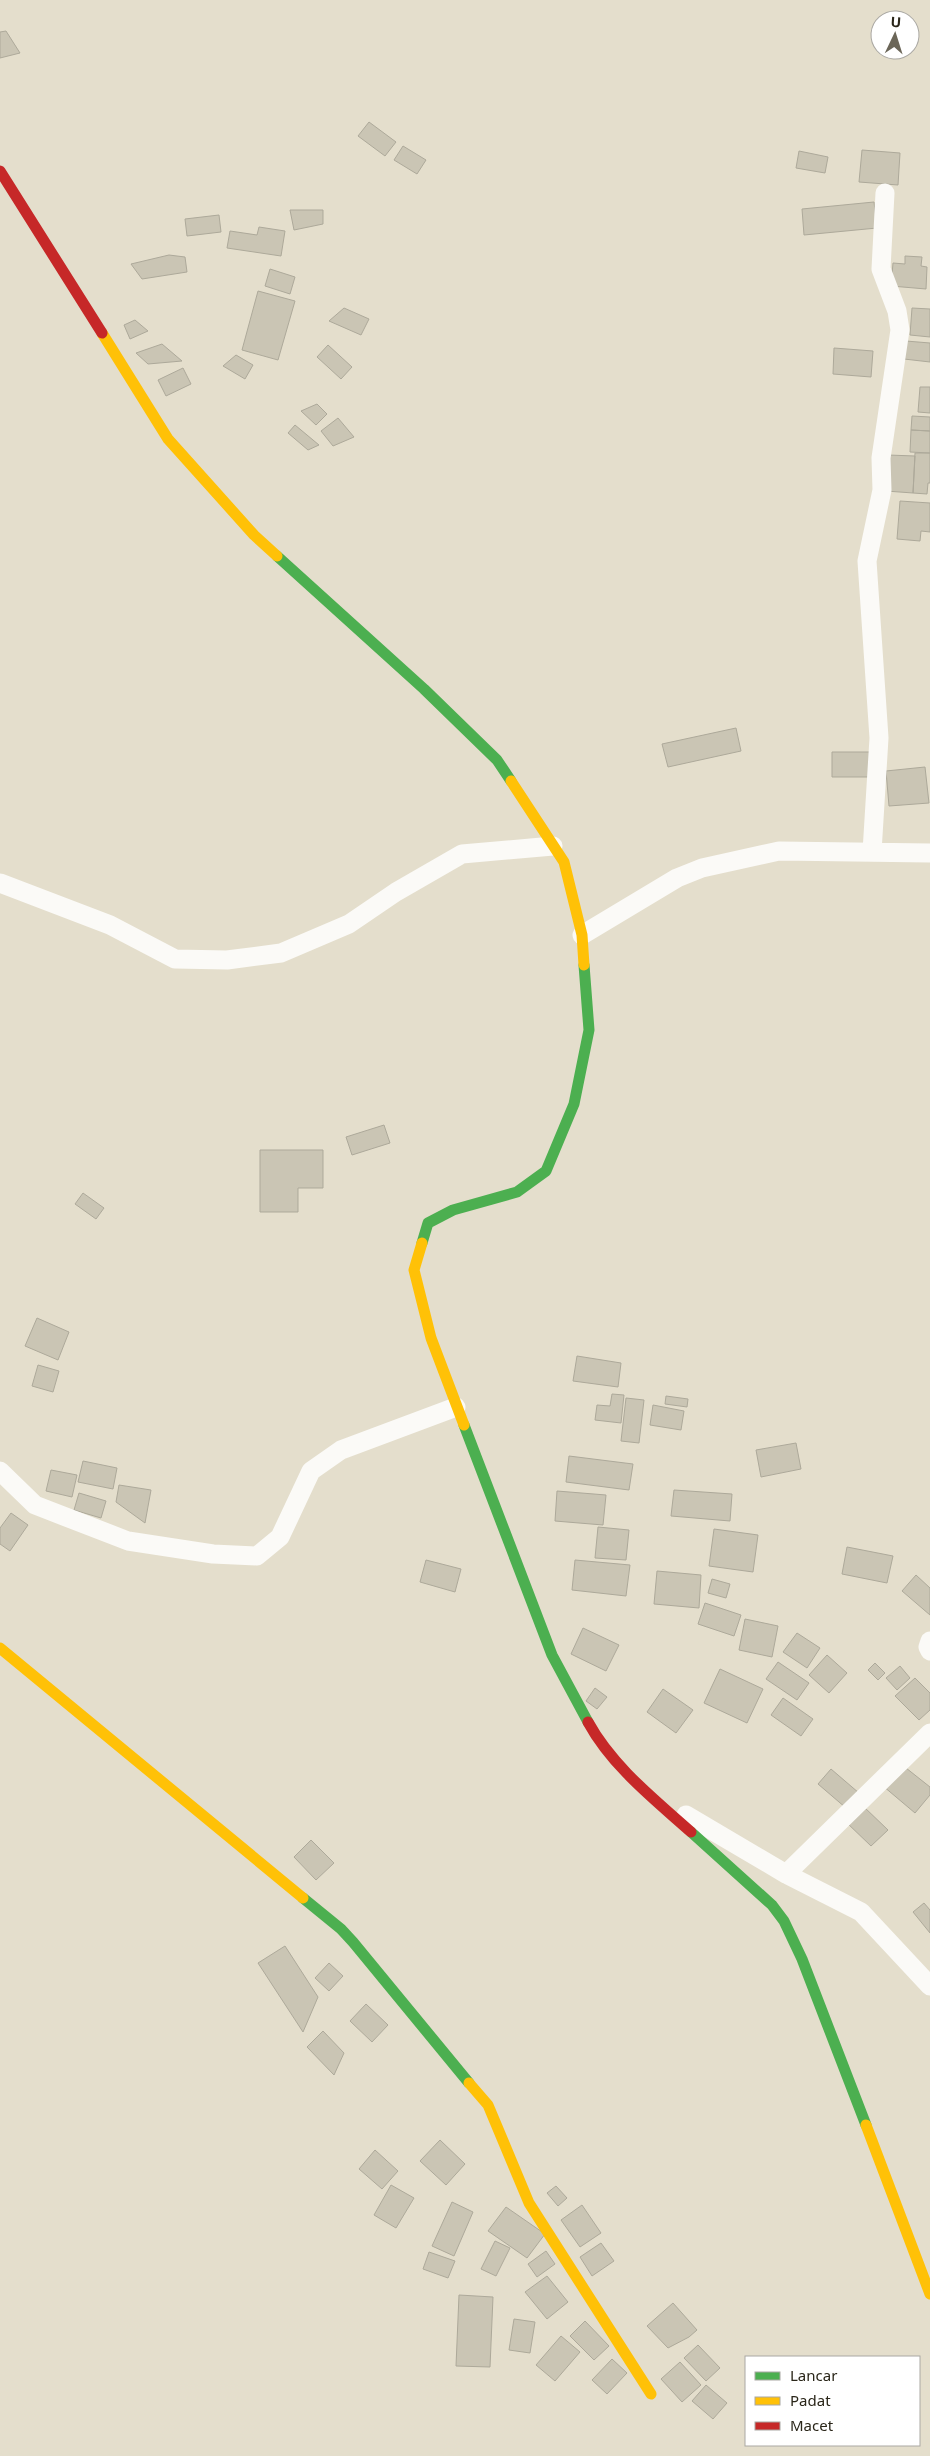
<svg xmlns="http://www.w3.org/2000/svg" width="930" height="2456" font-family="'Noto Sans',sans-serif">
  <rect width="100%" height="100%" fill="#e4decc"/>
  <path fill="#cac5b4" stroke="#ada99a" d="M6 31 20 53 0 58V32Z
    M369 122 396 142 385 156 358 136Z
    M403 146 426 160 417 174 394 160Z
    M862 150 900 153 898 185 859 182Z
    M799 151 828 157 825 173 796 168Z
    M874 202 877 228 804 235 802 209Z
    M290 210H323V224L294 230Z
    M219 215 221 232 187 236 185 219Z
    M259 227 285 231 281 256 227 248 230 231 257 235Z
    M169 255 185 257 187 272 142 279 131 264Z
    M905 256 922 257 921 266 927 267 926 289 891 286 893 263 905 264Z
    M270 269 295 277 290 294 265 286Z
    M258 291 295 301 278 360 242 350Z
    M344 308 369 319 361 335 329 321Z
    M912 308 930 309V337L910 335Z
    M135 320 148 331 130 339 124 325Z
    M906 341 930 343V362L904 359Z
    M162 344 182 361 148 364 136 353Z
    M328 345 352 367 341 379 317 357Z
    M834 348 873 351 871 377 833 374Z
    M236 355 253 365 245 379 223 366Z
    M183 368 191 384 166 396 158 380Z
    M920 387H930V413L918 412Z
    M317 404 327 414 316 425 301 411Z
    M912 416 930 417V431L911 430Z
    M338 418 354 437 333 446 321 431Z
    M295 425 319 445 308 450 288 433Z
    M911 430 930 431V453L910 452Z
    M915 453H930V483H928L927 494 913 493Z
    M888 455 915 456 913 493 886 491Z
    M900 501 930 503V532L921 531 920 541 897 539Z
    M736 728 741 751 668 767 662 744Z
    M832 752H871L870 777H832Z
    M925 767 929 803 889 806 886 771Z
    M384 1125 390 1143 352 1155 346 1137Z
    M260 1150H323V1188H298V1212H260Z
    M83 1193 104 1208 96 1219 75 1204Z
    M37 1318 69 1332 58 1360 25 1346Z
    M577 1356 621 1363 618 1387 573 1381Z
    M38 1365 59 1371 53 1392 32 1386Z
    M612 1394 624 1395 621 1423 595 1420 597 1405 610 1406Z
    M666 1396 688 1399 687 1407 665 1404Z
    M626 1398 644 1400 639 1443 621 1441Z
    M653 1405 684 1411 681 1430 650 1425Z
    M796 1443 801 1469 761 1477 756 1450Z
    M569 1456 633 1464 629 1490 566 1482Z
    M83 1461 117 1468 113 1489 78 1482Z
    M51 1470 77 1475 72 1497 46 1491Z
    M119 1485 151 1490 145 1523 116 1502Z
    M674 1490 732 1494 730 1521 671 1516Z
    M557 1491 606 1495 603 1525 555 1521Z
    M79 1493 106 1501 101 1518 74 1510Z
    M11 1513 28 1525 10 1551 0 1544V1528Z
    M598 1527 629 1530 626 1560 595 1558Z
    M714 1529 758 1535 753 1572 709 1566Z
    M847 1547 893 1556 887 1583 842 1574Z
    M426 1560 461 1569 455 1592 420 1582Z
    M575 1560 630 1565 626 1596 572 1590Z
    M657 1571 701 1575 699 1608 654 1604Z
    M916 1575 930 1588V1615L902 1591Z
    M712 1579 730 1584 726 1598 708 1593Z
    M705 1603 741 1615 734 1636 698 1624Z
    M745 1619 778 1626 772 1657 739 1650Z
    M583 1628 619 1645 606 1671 571 1654Z
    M797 1633 820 1648 807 1668 783 1652Z
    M827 1655 847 1673 829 1693 809 1675Z
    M778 1662 809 1683 797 1700 766 1679Z
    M875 1663 885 1673 878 1680 868 1670Z
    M900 1666 910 1678 897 1690 886 1678Z
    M720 1669 763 1689 747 1723 704 1703Z
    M915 1678 930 1693V1710L919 1720 895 1696Z
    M595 1688 607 1697 597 1709 586 1701Z
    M663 1689 693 1710 676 1733 647 1712Z
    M783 1698 813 1719 801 1736 771 1715Z
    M901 1764 930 1787V1795L915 1813 883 1786Z
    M831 1769 859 1793 846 1808 818 1784Z
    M863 1806 888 1830 871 1846 846 1822Z
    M311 1840 334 1863 316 1880 294 1857Z
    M924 1903 930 1910V1933L913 1912Z
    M285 1946 318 1997 303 2032 258 1963Z
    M329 1963 343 1976 329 1991 315 1978Z
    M366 2004 388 2025 372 2042 350 2021Z
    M323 2031 344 2053 334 2075 307 2047Z
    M440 2140 465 2164 446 2185 420 2161Z
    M375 2150 398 2171 382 2189 359 2169Z
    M391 2185 414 2198 396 2228 374 2215Z
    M556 2186 567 2198 558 2206 547 2193Z
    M452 2202 473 2212 454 2256 432 2246Z
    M582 2205 601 2233 580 2247 561 2220Z
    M506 2207 545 2234 527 2258 488 2231Z
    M495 2241 510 2248 496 2276 481 2269Z
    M601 2243 614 2261 592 2276 580 2257Z
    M546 2251 555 2264 537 2277 528 2264Z
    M429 2252 455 2261 448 2278 423 2269Z
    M547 2276 568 2302 547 2319 525 2292Z
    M459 2295 493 2297 490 2367 456 2366Z
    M673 2303 697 2330 689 2337 668 2348 647 2326Z
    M514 2319 535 2322 530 2353 509 2350Z
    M585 2321 609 2346 594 2360 570 2336Z
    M561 2336 580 2352 555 2381 536 2365Z
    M698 2345 720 2368 706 2381 684 2358Z
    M612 2359 627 2373 607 2394 592 2380Z
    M680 2362 701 2385 682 2402 661 2379Z
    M706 2385 727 2403 713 2419 692 2401Z"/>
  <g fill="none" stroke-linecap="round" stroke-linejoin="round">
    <path stroke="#fbfaf7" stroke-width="19" d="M872 852 879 738 867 561 882 490 881 458 900 330 897 311 881 269 885 193
      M0 883 110 925 175 959 227 960 281 953 349 924 396 892 462 854 553 846
      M582 935 677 878 702 868 779 851 930 853
      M0 1471 35 1505 128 1541 213 1554 257 1556 280 1537 311 1471 341 1450 456 1407
      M930 1641 928 1647 930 1651
      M686 1815 786 1874 861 1912 930 1986
      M786 1874 930 1733"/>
    <path stroke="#4caf50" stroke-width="11" d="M277 556 424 689 497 760 511 781
      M422 1243 428 1223 453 1210 517 1192 546 1171 574 1104 589 1030 584 965
      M464 1425 552 1655 588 1722
      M691 1832 772 1905 784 1921 802 1959 866 2125
      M303 1898 341 1929 353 1942 469 2083"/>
    <path stroke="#ffc107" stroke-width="11" d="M102 333 168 439 254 535 277 556
      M511 781 564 862 582 935 584 965
      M422 1243 414 1270 431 1338 464 1425
      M0 1648 303 1898
      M469 2083 488 2105 529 2203 651 2394
      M866 2125 930 2294"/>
    <path stroke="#c62828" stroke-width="11" d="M0 171 102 333
      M588 1722C612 1766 654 1799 691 1832"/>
  </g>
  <rect x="745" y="2356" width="175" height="90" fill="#ffffff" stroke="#aaa8a3"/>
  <rect x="755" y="2372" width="25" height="8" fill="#4caf50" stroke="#aaa8a3"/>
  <text x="790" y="2381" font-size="15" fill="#2a2619">Lancar</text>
  <rect x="755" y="2397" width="25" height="8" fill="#ffc107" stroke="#aaa8a3"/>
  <text x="790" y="2406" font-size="15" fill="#2a2619">Padat</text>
  <rect x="755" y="2422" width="25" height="8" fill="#c62828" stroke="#aaa8a3"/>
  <text x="790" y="2431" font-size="15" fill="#2a2619">Macet</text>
  <g transform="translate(895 35) rotate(4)"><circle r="24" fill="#ffffff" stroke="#aaa8a3"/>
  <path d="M0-4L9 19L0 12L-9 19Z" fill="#6b6658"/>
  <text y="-8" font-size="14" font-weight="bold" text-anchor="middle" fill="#2a2619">U</text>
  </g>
</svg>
